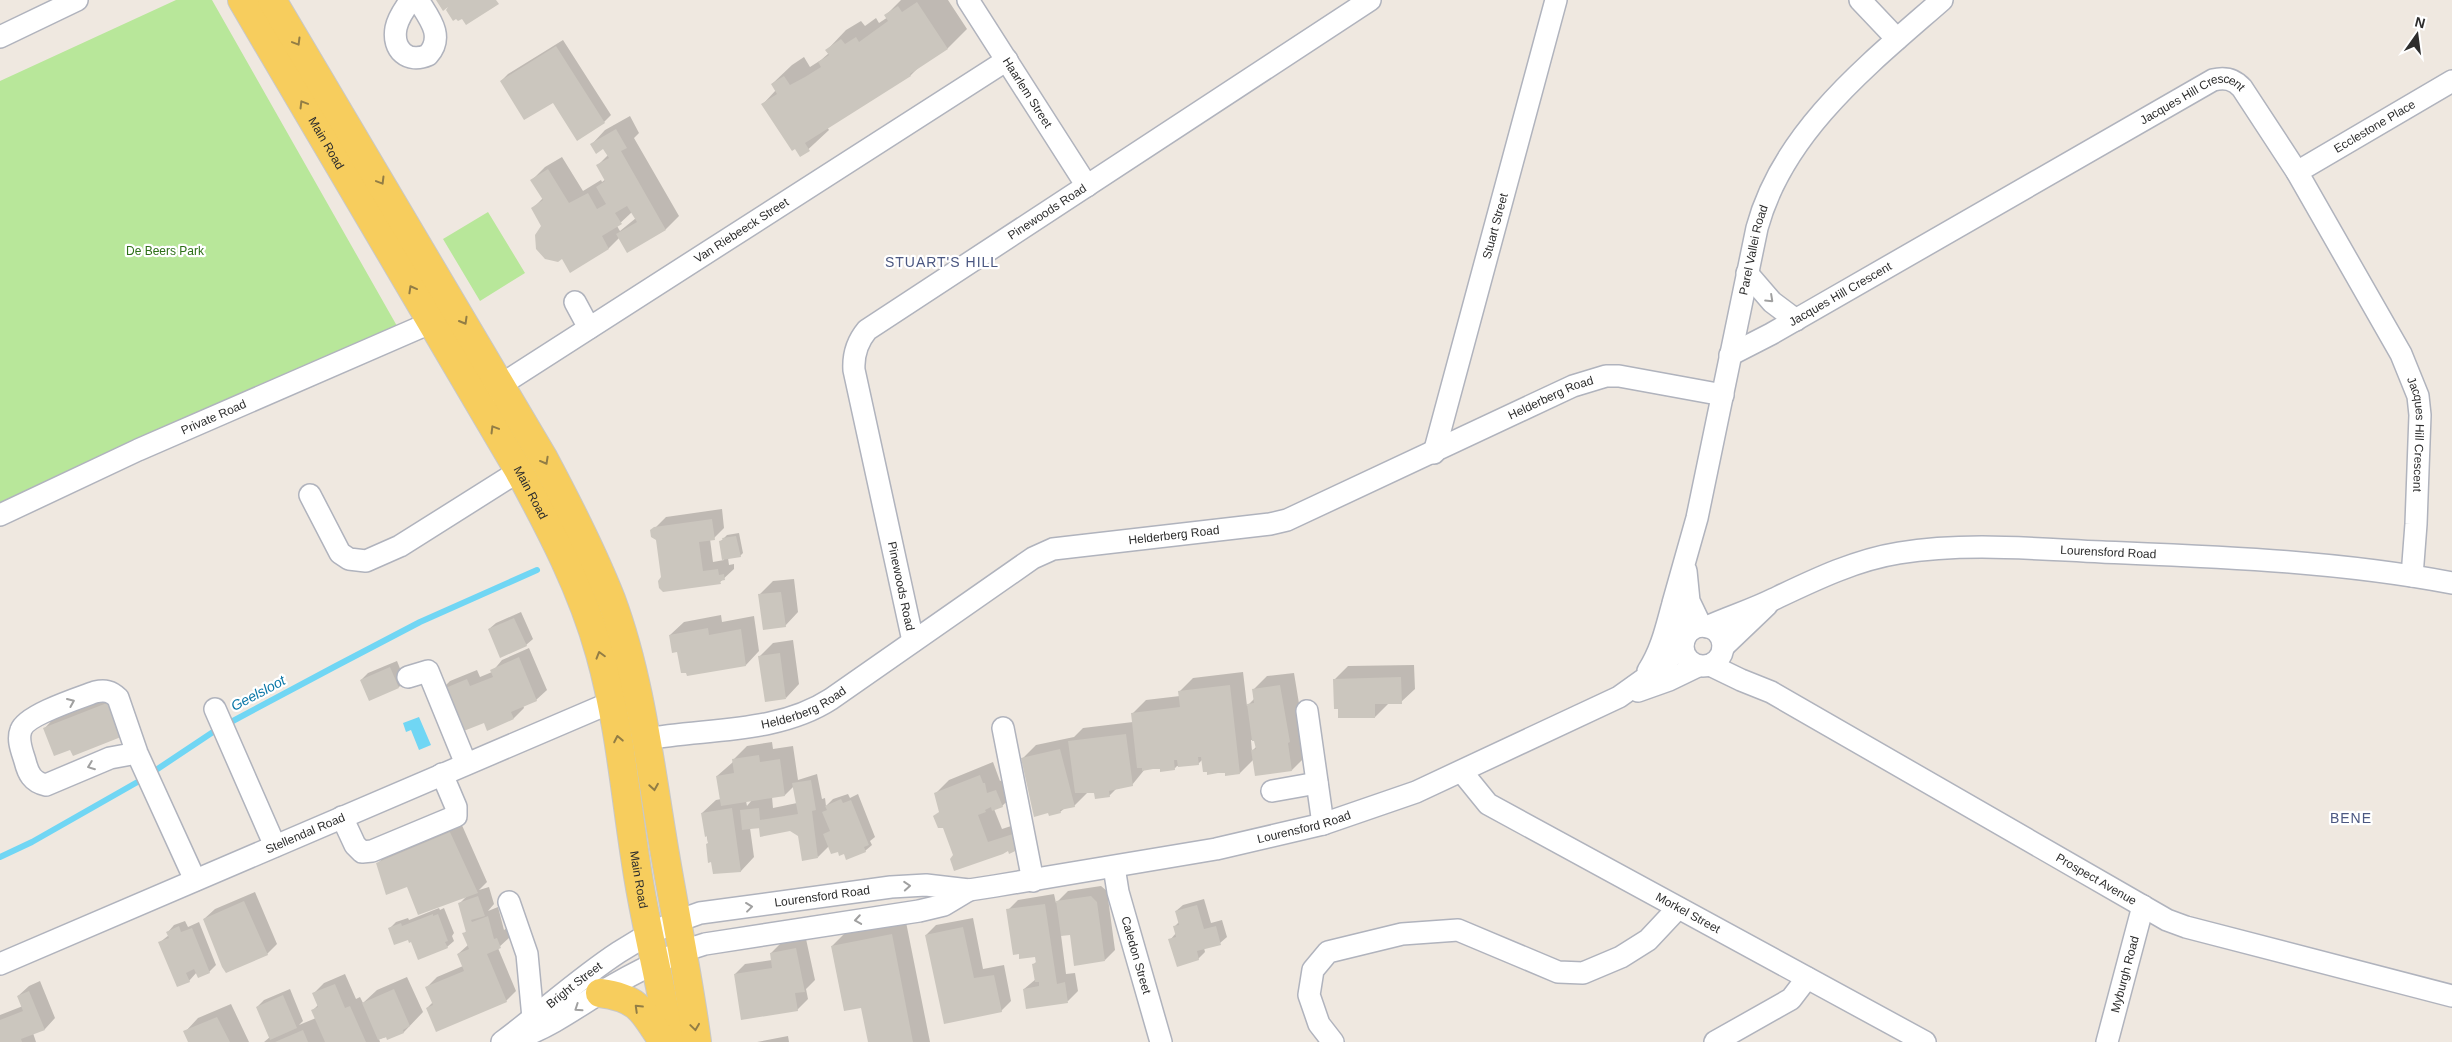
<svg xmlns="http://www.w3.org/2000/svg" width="2452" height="1042" font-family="Helvetica,sans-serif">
  <rect width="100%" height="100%" fill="#efe8e0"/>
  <path fill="#b8e79a" d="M176 0H212L397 326 0 509V81Z
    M488 212 525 273 480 301 443 239Z"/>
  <path fill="#70d6f4" d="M419 717 431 745 419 750 411 730 406 732 403 723Z"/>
  <path fill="#0003" fill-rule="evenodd" d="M901 0H948L967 29 948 48 919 67 911 75 827 127 829 130 801 156 763 104 776 90 772 84 792 65 804 57 810 67 821 60 829 53 827 50 846 30 861 21 865 26 876 18 879 23 888 17 886 15Z
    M563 40 611 115 604 122 501 81 508 74Z
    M630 116 639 133 634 138 679 216 666 229 628 251 620 237 609 248 571 271 533 208 543 198 532 180 545 167 562 157 583 191 601 180 602 182 606 179 598 165 608 155 604 147 592 144 605 130ZM632 212 636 218 620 231 617 226Z
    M722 509 724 528 714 538 710 539 713 562 724 560 721 541 727 535 739 533 743 553 740 556 728 558 729 565 734 564V569L720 582 662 577 657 539 652 531 666 517Z
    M794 579 798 612 785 626 759 595 773 581Z
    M521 612 533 639 526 645 489 629 496 623Z
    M721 615 722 622 754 616 759 651 746 665 687 672 670 635 684 622Z
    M793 640 799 684 786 698 760 656 773 643Z
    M529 648 547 690 536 700 523 705 524 708 514 718 484 721 440 691 450 681 477 670 480 677 492 672 502 660Z
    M397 661 405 681 399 687 361 680 368 673Z
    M1414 665 1415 689 1401 702 1389 703 1375 717 1339 707 1335 679 1348 666Z
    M1243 672 1247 706 1254 699 1253 690 1267 676 1294 673 1303 728 1305 757 1292 770 1254 759 1240 773 1226 772 1202 760 1198 764 1177 766 1174 769H1145L1132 785 1116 789 1109 796 1088 792 1074 806 1065 808 1060 812 1022 759 1036 745 1074 737 1083 728 1133 722 1132 714 1146 700 1180 696 1179 692 1193 678ZM1251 740H1256L1257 746 1252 751Z
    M123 692 71 748 44 729 54 718Z
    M772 742 773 749 793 746 798 780 817 774 822 799 825 798 826 806 833 799 848 794 850 798 858 794 875 837 870 841 872 845 865 851 845 853 829 846 818 857 799 835 790 829 750 828 754 857 741 871 714 872 702 813 716 800 721 799 717 776 733 762V760L747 746ZM794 786 797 803 773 808 772 797 785 795ZM752 800 747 806 746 801Z
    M993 762 1000 781 1010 777 1016 793 1002 806 994 809 1002 829 1030 820 1035 834 1021 847 955 855 935 794 949 780Z
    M461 823 487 882 479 890 489 887 494 904 488 911 498 907 504 930 507 928 510 937 498 948 516 991 506 1001 427 1008 433 1002 427 987 437 977 463 966 458 954 468 945 464 934 467 930 459 904 467 896 407 885 377 864 387 854Z
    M1101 886 1107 891 1115 950 1105 960 1071 933 1061 935 1066 974 1075 973 1078 991 1068 1001 1024 989 1036 979 1034 964 1037 961 1036 956 1008 910 1018 900 1054 894 1056 903 1068 891Z
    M255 892 277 944 267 954 227 971 204 919 215 909Z
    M1204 899 1211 923 1222 920 1227 937 1220 943 1204 948 1205 952 1198 959 1170 940 1176 933 1174 927 1179 922 1176 911 1183 905Z
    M439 908 440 910 444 908 454 933 452 936 454 941 447 947 412 941 389 929 396 922 408 918 409 920Z
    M973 918 983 969 1004 965 1011 1001 1001 1011 926 935 936 925Z
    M185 921 188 927 199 922 216 965 209 972H197L189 981 159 943 169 935 168 932 174 925Z
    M906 922 930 1042H869L862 1006 832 946 846 932Z
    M806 939 815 980 806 989 808 999 797 1010 735 974 745 964 772 960 771 953 781 943Z
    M345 974 356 999 360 997 363 1003 377 990 407 977 423 1012 404 1032 379 1039 380 1042H264L270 1037 257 1007 264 1000 290 989 303 1021 299 1025 316 1018 313 1010 319 1004 314 993 324 983Z
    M40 981 55 1018 45 1029 33 1033 36 1042H0V1015L23 1006 18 996 29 986Z
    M231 1004 249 1042H189L185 1032 198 1018Z
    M788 1036 789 1042H757Z"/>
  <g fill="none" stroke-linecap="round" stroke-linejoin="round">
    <path stroke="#70d6f4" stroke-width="6" d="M0 857 32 842 141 780 216 730 334 667 420 622 537 570"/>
  </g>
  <path fill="#cbc6be" d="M436 0H496L499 4 466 25 462 19 458 21 456 19 453 21 446 10 448 7 443 11Z
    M917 2 948 49 910 74 911 76 805 143 810 151 800 157 795 149 792 151 761 104 777 94 771 84 784 76 790 85 805 77 821 67 818 62 829 55 825 50 841 39 845 44 856 37 859 42 888 21 884 15 898 6 902 12Z
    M556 46 605 123 577 141 553 103 524 120 500 81Z
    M616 129 627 148 621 151 666 230 627 253 616 234 637 222 627 206 615 213 622 224 602 236 609 249 570 273 562 259 558 262 545 259 536 249 535 235 541 226 531 208 543 200 530 180 548 169 569 203 588 193 597 209 606 204 596 187 605 181 596 165 609 158 603 149 596 154 590 144Z
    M712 519 715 540 699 542 703 571 718 569 719 575 724 574 725 580 720 581 721 584 663 592 659 588 658 581 661 577 656 540 651 537 650 530 654 527Z
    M736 536 741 557 722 560 719 541 723 540 722 538Z
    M781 592 786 627 763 630 758 594Z
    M514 618 527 646 500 658 488 629Z
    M708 628 709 635 741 629 746 666 687 676 686 673H681L677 652 672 653 669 635Z
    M780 653 786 699 765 702 758 656Z
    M519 657 537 701 511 712 514 719 487 731 484 723 456 734 438 691 467 679 470 686 493 677 490 670Z
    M390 667 399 688 369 701 360 680Z
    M1401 677 1402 704H1375V718H1338V709H1334L1333 679Z
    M1230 685 1240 774 1225 776V773H1218L1207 775V772H1203L1201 757H1198L1199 765 1178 767 1177 760H1174L1175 770 1160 772V769H1153L1142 771V768H1137L1131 713 1180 707 1178 691Z
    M1280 685 1290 742 1288 743 1292 771 1255 776 1251 750 1256 749 1254 741H1252L1247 704 1254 703 1252 689Z
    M112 701 126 735 73 756 70 750 54 756 43 728Z
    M1126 734 1133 786 1109 791 1110 797 1095 799 1094 793H1075L1068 741Z
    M1060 749 1075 807 1060 810 1061 813 1049 816 1048 813 1034 817 1021 758Z
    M759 755 760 762 780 759 785 796 721 806 716 776 734 773 732 759Z
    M980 775 983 783H985L987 793 996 790 1003 807 992 811 991 807 985 810 986 812 978 815 988 842 1016 833 1022 848 1009 854 1008 851 1003 854 954 871 950 859 953 855 943 828H938L933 816 939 812 934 793Z
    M811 780 816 810 812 811 818 858 802 861 798 836 790 831 760 837 759 828 742 830 740 810 759 808 760 820 798 814 792 783Z
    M841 799 843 803 851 800 869 845 864 847 866 852 846 860 844 854 839 856 838 852 831 854 823 834 830 831 822 812 827 810 825 806Z
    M732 808 741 872 713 874 711 862 708 863 706 844 708 843 707 836 705 837 701 813Z
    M450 832 478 893 418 915 407 887 386 895 376 863Z
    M478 896 485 916 471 920 472 922 488 916 494 939 497 938 501 948 487 954 507 1002 436 1032 426 1008 433 1005 425 987 464 971 457 954 469 949 462 933 466 932 458 903Z
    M1091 896 1097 902 1105 961 1074 966 1070 935 1061 936 1056 901Z
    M244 901 268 955 226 973 222 967 203 919Z
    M1045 904 1057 984 1065 982 1068 1003 1026 1009 1023 989 1039 986V982H1035L1032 964 1036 963 1035 957 1019 959V954L1013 955 1006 909Z
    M1197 905 1204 929 1216 926 1221 945 1197 951 1199 960 1177 967 1168 939 1176 937 1173 926 1179 925 1175 911Z
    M433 914V916L438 914 448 941 445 942 448 948 418 960 411 942 409 943 408 940 394 945 388 928 401 923 402 926Z
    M179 926 181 932 192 928 210 973 198 978 194 969 186 973 190 982 177 987 158 942 169 938 166 932Z
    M963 927 974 978 994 975 1002 1012 944 1024 925 935Z
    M892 934 913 1042H868L861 1008 844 1011 831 946Z
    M796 948 805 992 795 993 798 1011 741 1020 734 974 772 968 770 953Z
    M335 984 345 1008 350 1006 366 1042H325L311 1010 318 1007 312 993Z
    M394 989 410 1026 403 1030 404 1033 387 1040 386 1037 378 1040 362 1003Z
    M29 991 45 1030 21 1039 22 1042H0V1020L23 1011 17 996Z
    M283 995 297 1028 270 1040 256 1007Z
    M217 1017 230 1042H188L183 1031Z
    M303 1030 308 1042H275Z"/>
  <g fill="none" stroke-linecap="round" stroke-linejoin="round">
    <defs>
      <g id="minor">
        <path d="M411 0C405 8 398 18 396 28 392 50 408 64 428 55 445 36 429 18 418 0"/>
        <path id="s1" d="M968 0 1087 186"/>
        <path d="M1860 0 1897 39"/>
        <path d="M0 37 77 0"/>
        <path id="s2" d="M2297 172 2452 81"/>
        <path d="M1747 273 1772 302 1796 320"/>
        <path d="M575 302 589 328"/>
        <path id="s3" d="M1730 355 1771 334 2213 80C2225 77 2234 79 2242 88L2297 172 2401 354 2418 396 2420 415 2416 524 2412 576"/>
        <path id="s4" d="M488 393 1007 60"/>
        <path id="s5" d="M1434 453 1556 0"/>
        <path d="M310 495 340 553 349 559 366 561 400 546 519 471"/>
        <path id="s6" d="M0 515 138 450 430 323"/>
        <path d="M1686 571 1689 601 1701 626"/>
        <circle cx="1703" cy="646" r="20"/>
        <path id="s7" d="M1707 627C1729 617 1752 610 1774 599 1814 580 1855 560 1899 553 1966 542 2035 549 2102 552 2219 557 2336 561 2452 583"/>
        <path id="s8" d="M1684 640 1678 626 1673 603 1697 518 1757 228C1783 131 1869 64 1942 0"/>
        <path id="s9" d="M913 641 854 370C853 354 857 342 867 330L1370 0"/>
        <path d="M1723 647 1767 605"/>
        <path id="s10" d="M1710 665 1741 680 1771 692 2167 920 2186 927 2452 996"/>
        <path d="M1648 671C1661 651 1666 629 1672 607"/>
        <path d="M408 677 428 671 466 764"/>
        <path d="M1638 691 1669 680 1698 666"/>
        <path d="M215 709 275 846"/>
        <path d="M1307 711 1323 824"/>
        <path d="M1003 728 1033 881"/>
        <path id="s11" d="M646 739C707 728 777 734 831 699L1033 558 1053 549 1270 524 1287 520 1573 386 1606 376H1619L1723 395"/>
        <path d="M137 753 110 758 46 785C32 782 28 773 25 761 22 751 17 740 21 730 26 715 79 698 95 692 105 690 111 691 118 698L137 753 195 880"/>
        <path id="s12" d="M1462 772 1488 804 1925 1042"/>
        <path d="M1272 791 1317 783"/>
        <path d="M342 817 355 845 362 852 372 851 456 816V807L442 774"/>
        <path id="s13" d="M1114 867 1118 892 1161 1042"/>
        <path d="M509 902 527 954 533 1018"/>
        <path id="s14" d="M0 964 612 702"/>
        <path d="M519 1038C549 1027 573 1010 600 993 633 973 668 955 705 944L919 911 944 905 969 890"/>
        <path id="s15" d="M502 1042C569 992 618 939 700 913L891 887 926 885 969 890 995 886 1216 849 1323 824 1416 792 1619 697 1654 672 1683 645"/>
        <path d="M1333 1042 1319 1024 1309 995 1313 970 1328 952 1402 934 1458 930 1558 972 1583 973 1621 957 1648 940 1678 908"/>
        <path d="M1715 1042 1791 999 1807 978"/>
        <path id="s16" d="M2107 1042 2143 906"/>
      </g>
      <g id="major">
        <path id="s17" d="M242 0 519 471C551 530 582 589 600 654 621 729 626 806 639 882 648 936 662 988 670 1042"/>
        <path d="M272 0 544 459C568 504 592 551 611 599 639 674 649 757 662 836 673 905 688 973 697 1042"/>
        <path d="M600 993C639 998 643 1011 663 1042"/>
      </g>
    </defs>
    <use href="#minor" stroke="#b0b3bd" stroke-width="24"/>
    <use href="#major" stroke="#c8c8c8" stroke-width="30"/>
    <use href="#minor" stroke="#fff" stroke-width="21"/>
    <use href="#major" stroke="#f7cd5d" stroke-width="28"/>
  </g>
  <defs><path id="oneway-chevron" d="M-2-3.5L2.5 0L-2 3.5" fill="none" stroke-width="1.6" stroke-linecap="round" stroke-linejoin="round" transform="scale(1.25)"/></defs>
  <g stroke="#927d45">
    <use href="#oneway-chevron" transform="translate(297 42) rotate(59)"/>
    <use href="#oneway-chevron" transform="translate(303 104) rotate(-121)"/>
    <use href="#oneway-chevron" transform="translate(381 181) rotate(59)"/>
    <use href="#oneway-chevron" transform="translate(412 289) rotate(-119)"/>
    <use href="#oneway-chevron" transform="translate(464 321) rotate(60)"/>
    <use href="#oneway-chevron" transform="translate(494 429) rotate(-121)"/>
    <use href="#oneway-chevron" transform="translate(545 461) rotate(61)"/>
    <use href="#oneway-chevron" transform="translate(600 655) rotate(-106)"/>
    <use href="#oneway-chevron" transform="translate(618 739) rotate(-101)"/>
    <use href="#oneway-chevron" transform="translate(654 787) rotate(81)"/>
    <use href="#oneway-chevron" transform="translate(638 1008) rotate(-136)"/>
    <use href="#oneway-chevron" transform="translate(695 1027) rotate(82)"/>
  </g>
  <g stroke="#a0a0a0">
    <use href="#oneway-chevron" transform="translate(1770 299) rotate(43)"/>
    <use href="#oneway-chevron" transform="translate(71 702) rotate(-23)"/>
    <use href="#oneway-chevron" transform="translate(91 766) rotate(159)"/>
    <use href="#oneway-chevron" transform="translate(907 886) rotate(-4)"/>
    <use href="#oneway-chevron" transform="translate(749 907) rotate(-7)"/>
    <use href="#oneway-chevron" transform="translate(858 920) rotate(171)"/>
    <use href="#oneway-chevron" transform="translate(578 1008) rotate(146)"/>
  </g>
  <g text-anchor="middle" stroke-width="4.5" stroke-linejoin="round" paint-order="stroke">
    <g font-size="12" fill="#2d2d2d" stroke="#fff">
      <text dy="4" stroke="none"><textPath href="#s1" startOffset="110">Haarlem Street</textPath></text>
      <text dy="4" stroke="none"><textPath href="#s3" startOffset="531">Jacques Hill Crescent</textPath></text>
      <text dy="4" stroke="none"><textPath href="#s2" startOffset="90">Ecclestone Place</textPath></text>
      <text dy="4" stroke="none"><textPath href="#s17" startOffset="166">Main Road</textPath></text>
      <text dy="4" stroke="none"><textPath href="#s9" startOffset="536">Pinewoods Road</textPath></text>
      <text dy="4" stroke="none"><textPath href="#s5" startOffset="235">Stuart Street</textPath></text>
      <text dy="4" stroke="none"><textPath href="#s4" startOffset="301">Van Riebeeck Street</textPath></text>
      <text dy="4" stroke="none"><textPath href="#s8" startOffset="401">Parel Vallei Road</textPath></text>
      <text dy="4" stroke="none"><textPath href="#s3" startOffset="126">Jacques Hill Crescent</textPath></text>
      <text dy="4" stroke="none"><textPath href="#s11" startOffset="986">Helderberg Road</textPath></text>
      <text dy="4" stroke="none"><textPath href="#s6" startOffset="235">Private Road</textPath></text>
      <text dy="4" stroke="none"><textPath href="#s3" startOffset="981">Jacques Hill Crescent</textPath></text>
      <text dy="4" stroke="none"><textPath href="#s17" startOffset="571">Main Road</textPath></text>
      <text dy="4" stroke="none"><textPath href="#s11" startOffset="581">Helderberg Road</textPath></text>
      <text dy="4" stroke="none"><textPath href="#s7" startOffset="416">Lourensford Road</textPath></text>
      <text transform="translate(901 586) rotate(78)" y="4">Pinewoods Road</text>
      <text dy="4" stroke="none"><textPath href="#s11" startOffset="162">Helderberg Road</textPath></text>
      <text dy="4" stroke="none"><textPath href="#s15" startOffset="850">Lourensford Road</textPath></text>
      <text dy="4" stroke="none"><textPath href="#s14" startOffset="332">Stellendal Road</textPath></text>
      <text dy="4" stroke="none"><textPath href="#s17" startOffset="976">Main Road</textPath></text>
      <text dy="4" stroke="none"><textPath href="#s10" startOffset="442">Prospect Avenue</textPath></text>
      <text dy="4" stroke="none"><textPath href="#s15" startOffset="361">Lourensford Road</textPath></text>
      <text dy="4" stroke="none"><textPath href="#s12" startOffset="269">Morkel Street</textPath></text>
      <text dy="4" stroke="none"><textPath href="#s13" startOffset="91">Caledon Street</textPath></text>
      <text dy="4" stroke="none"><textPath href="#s16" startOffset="70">Myburgh Road</textPath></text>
      <text dy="4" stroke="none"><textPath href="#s15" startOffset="92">Bright Street</textPath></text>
    </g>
    <g font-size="12" fill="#2e7018" stroke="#fff">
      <text x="165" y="255">De Beers Park</text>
    </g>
    <g font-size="14" letter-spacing="1" fill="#4b5781" stroke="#fff">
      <text x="942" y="267">STUART'S HILL</text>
      <text x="2351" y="823">BENE</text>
    </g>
    <g font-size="14" font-style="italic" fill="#0876a7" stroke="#fff">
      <text transform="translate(258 693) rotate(-28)" y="5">Geelsloot</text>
    </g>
  </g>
  <g transform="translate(2417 35) rotate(14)" stroke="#ffffff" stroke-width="4" paint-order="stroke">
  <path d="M0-4L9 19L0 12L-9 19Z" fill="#2d2d2d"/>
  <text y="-8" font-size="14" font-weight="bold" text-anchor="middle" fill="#2d2d2d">N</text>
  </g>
</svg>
